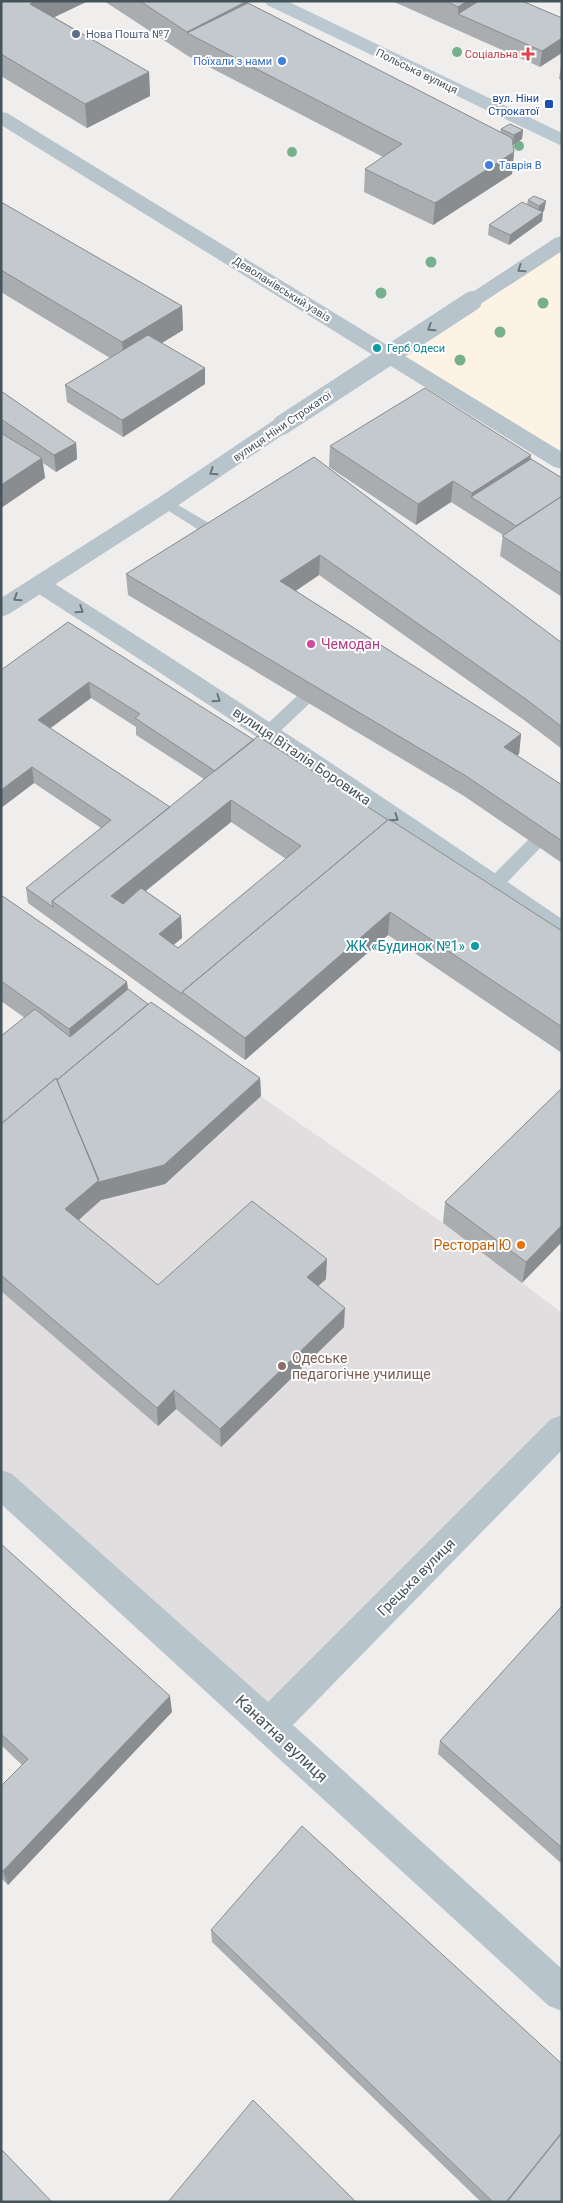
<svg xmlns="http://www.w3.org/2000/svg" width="563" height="2203" font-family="Roboto,sans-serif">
  <rect width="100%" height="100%" fill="#f0eded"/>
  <path fill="#fcf3e5" d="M562 243V461L391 355Z"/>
  <path fill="#e1dedf" d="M152 1021 443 1223 562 1313V1419L270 1721 1 1480V1111Z"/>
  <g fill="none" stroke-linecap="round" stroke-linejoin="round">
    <path fill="#b8c4cb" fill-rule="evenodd" d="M166 498 226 533 229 537 226 541H216L161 506 159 503 161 500Z
      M303 694 309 696 311 700 309 704 274 737 268 739 262 737 260 733 262 729 297 696Z
      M534 838 540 840 543 844 540 848 499 891 493 893 487 891 484 886 487 881 528 840Z"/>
    <path fill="#b8c4cb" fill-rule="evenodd" d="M1 112 7 113 562 452V469L554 467 1 125Z
      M39 576 47 579C221 688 392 803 562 919V942L553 939C380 820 208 702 31 589L28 584 31 579Z"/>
    <path fill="#b8c4cb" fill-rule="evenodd" d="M562 236V251L479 305 472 307 465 305 462 301 465 297 555 238Z
      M282 418 290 420 293 425 290 430 174 508 9 614 1 617V598L158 498 274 420Z
      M562 1415V1450L293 1725 562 1969V2011L549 2006 1 1504V1470L12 1474 268 1702 551 1419Z"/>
    <path fill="#bac8d2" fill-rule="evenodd" d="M265 1H287L562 133V146L267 5Z"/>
    <path stroke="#b8c4cb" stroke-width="20" d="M282 425 472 301"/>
  </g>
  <g fill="#77b08d">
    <circle cx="457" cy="52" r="5"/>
    <circle cx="519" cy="146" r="5"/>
    <circle cx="292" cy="152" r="5"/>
    <circle cx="431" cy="262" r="5.5"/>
    <circle cx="381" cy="293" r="5.5"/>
    <circle cx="543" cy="303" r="5.5"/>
    <circle cx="500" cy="332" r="5.5"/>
    <circle cx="460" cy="360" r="5.5"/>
  </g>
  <path fill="#a9adb0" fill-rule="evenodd" d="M1 1H88L54 17 149 72 150 96 87 128 1 76Z
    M104 1H248V3L500 132 501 129 523 130 522 139 513 145 514 152 512 174 433 225 364 192 365 169 383 157 188 56Z
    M392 1H522L562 18 540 67Z
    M562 59V80L559 79Z
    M528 200 546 201 544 211 543 212 542 221 509 245 488 235 489 225 527 204Z
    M1 202 182 306 183 330 162 343 205 368V384L123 437 67 402 65 385 110 358 1 292Z
    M1 391 76 443 77 459 56 472 43 463 45 478 1 508Z
    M330 446 531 459 562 478V597L500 556 503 535 451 502 416 525 329 467Z
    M314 457 562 643V749L524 720 319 575 296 591 521 734 519 754 517 756 562 785V863L464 796 128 595 126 574Z
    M68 622 254 740 388 820 562 931V1053L388 935 245 1060 28 903 26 888 101 828 34 783 1 808ZM91 698 136 727V735L204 779 170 807 50 728ZM231 822 286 859 178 948 173 945 182 938 181 916 146 891Z
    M1 895 127 982 128 989 148 1004 260 1078 261 1096 165 1184 101 1200 79 1220 158 1285 326 1279 318 1286 344 1327 221 1447 176 1409 158 1426 1 1291V1036L25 1018 1 1001Z
    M562 1088 522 1283 443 1223 445 1202Z
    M1 1544 172 1712 8 1885 1 1878V1786L22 1765 1 1745Z
    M562 1606V1864L438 1754 440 1741Z
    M211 1930 562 2202H481L212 1942Z"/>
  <path fill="#898d90" d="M35 1H88L32 28 30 4Z
    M248 1V25L187 33V32Z
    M467 1H496L458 14V7Z
    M562 38V53L540 67 542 51Z
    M149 72 150 96 87 128 85 104Z
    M523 130 522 139 513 145 514 135Z
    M514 152 512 174 433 225 435 203Z
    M546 201 544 211 538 215 539 206Z
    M543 212 542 221 509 245 510 235Z
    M182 306 183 330 124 366 122 342Z
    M205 368V384L123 437 122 420Z
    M76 443 77 459 56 472 54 455Z
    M531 455 529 475 471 497 472 493Z
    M42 458 45 478 1 508V485Z
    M453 481 451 502 416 525 418 504Z
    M320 555 319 575 280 601V581Z
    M89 682 91 698 40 736 38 720Z
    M521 734 519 754 502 767 504 747Z
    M32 767 34 783 1 808V790Z
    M231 800V822L113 917 111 896Z
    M390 912 388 935 245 1060V1038Z
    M181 916 182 938 160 956 159 934Z
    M127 982 129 1004 72 1052 69 1029Z
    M260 1078 261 1096 165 1184 101 1200 68 1229 65 1209 99 1180Z
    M562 1225V1242L522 1283 526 1262Z
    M327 1259 326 1279 306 1297 307 1277Z
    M345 1308 344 1327 221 1447 220 1429Z
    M174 1390 176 1409 158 1426 157 1408Z
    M170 1696 172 1712 8 1885 3 1871Z"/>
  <path fill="#c4c9cd" stroke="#898d90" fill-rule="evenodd" d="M1 1H35L30 4 149 72 85 104 1 54Z
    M140 1H247L187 32Z
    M446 1H467L458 7Z
    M479 1H522L562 18V38L542 51 458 14Z
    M248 3 512 138 514 152 435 203 365 169 402 144 187 33Z
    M510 124 523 130 514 135 501 129Z
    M534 196 546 201 539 206 528 200Z
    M1 202 182 306 122 342 1 270Z
    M522 202 543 212 510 235 489 225Z
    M148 335 205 368 122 420 65 385Z
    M425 388 531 455 472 493 453 481 418 504 330 446Z
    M1 391 76 443 54 455 1 419Z
    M1 433 42 458 1 485Z
    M314 457 562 643V727L527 700 320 555 280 581 521 734 504 747 562 785V841L466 776 126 574Z
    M531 459 562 478V496L516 526 471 497Z
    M562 496V574L502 536Z
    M68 622 254 740 215 771 135 718 140 714 89 682 38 720 170 807 52 901 53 907 26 888 111 820 32 767 1 790V670Z
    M258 736 388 820 182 992V994L52 901ZM231 800 301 846 178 948 159 934 181 916 141 888 123 904 111 896Z
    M389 819 562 931V1027L390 912 245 1038 182 992Z
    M1 895 127 982 69 1029 1 981Z
    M128 989 148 1004 57 1080 56 1078 1 1124V1036L35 1009 70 1037Z
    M151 1002 260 1078 164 1165 99 1182 57 1080Z
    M56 1078 99 1180 65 1209 158 1285 252 1201 327 1259 307 1277 345 1308 220 1429 174 1390 157 1408 1 1275V1124Z
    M562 1088V1225L526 1262 445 1202Z
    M1 1544 170 1696 3 1871 1 1869V1786L28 1759 1 1734Z
    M562 1606V1848L440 1741Z
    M302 1826 562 2064V2132L506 2202H493L211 1930Z
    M253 2100 356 2202H168Z
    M562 2133V2202H507Z
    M1 2149 52 2202H1Z"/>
  <defs><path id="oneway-chevron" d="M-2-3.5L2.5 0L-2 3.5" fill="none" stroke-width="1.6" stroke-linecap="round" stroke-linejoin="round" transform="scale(1.25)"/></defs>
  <g stroke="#68757d">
    <use href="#oneway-chevron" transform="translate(521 269) rotate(146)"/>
    <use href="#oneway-chevron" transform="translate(431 328) rotate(147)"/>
    <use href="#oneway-chevron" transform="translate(213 472) rotate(146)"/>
    <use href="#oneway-chevron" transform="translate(17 598) rotate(147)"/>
    <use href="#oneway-chevron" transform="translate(80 610) rotate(33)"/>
    <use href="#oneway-chevron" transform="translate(217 699) rotate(34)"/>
    <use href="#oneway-chevron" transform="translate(395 818) rotate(35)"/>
  </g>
  <circle fill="#5c6f8a" stroke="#fff" stroke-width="2" cx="76" cy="34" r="5"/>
  <path fill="#e0444e" stroke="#fff" stroke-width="2" d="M525.5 46.5h5v5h5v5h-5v5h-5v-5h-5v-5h5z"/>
  <g fill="#3f7fe0" stroke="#fff" stroke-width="2">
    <circle cx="282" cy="61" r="5"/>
    <circle cx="489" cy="165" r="5"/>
  </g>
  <rect fill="#1a4fb4" stroke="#fff" stroke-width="2" x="544" y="99" width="10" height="10" rx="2.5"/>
  <g fill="#0f9aa8" stroke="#fff" stroke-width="2">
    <circle cx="377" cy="348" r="5"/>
    <circle cx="475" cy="946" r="5"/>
  </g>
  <circle fill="#d1479c" stroke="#fff" stroke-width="2" cx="311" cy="644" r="5"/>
  <circle fill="#e8710a" stroke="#fff" stroke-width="2" cx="521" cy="1245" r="5"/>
  <circle fill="#8d6e63" stroke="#fff" stroke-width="2" cx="282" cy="1366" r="5"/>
  <g text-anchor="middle" stroke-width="4" stroke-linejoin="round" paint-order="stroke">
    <g font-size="11" fill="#4e5e75" stroke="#fff" text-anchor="start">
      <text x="86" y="38">Нова Пошта №7</text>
    </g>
    <g font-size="11" fill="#be3a42" stroke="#fff" text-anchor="end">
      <text x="518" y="58">Соціальна</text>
    </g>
    <g font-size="11" fill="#366cbe" stroke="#fff" text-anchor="end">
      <text x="272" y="65">Поїхали з нами</text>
      <text x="499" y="169" text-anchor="start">Таврія В</text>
    </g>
    <g font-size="11" fill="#45535b" stroke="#fff">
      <text transform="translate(417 71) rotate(26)" y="4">Польська вулиця</text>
      <text transform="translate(282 289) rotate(32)" y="4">Деволанівський узвіз</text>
      <text transform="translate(282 426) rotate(-34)" y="4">вулиця Ніни Строкатої</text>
    </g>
    <g font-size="11" fill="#164399" stroke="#fff" text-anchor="end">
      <text x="539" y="102">вул. Ніни<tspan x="539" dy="13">Строкатої</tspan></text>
    </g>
    <g font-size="11" fill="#0d838f" stroke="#fff" text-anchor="start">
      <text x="387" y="352">Герб Одеси</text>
    </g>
    <g font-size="14" fill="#b23c85" stroke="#fff" text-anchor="start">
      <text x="321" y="649">Чемодан</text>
    </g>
    <g font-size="14" fill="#45535b" stroke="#fff">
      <text transform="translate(302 756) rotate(34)" y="5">вулиця Віталія Боровика</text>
      <text transform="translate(416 1577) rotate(-45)" y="5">Грецька вулиця</text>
    </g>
    <g font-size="14" fill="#0d838f" stroke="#fff" text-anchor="end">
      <text x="465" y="951">ЖК «Будинок №1»</text>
    </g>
    <g font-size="14" fill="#c56008" stroke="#fff" text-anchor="end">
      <text x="511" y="1250">Ресторан Ю</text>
    </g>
    <g font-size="14" fill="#785e54" stroke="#fff" text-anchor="start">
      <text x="292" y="1363">Одеське<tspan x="292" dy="16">педагогічне училище</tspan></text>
    </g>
    <g font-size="16" fill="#45535b" stroke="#fff">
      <text transform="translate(282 1738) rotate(43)" y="6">Канатна вулиця</text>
    </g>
  </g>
  <rect width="563" height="2203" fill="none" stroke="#45535b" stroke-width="5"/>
</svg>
